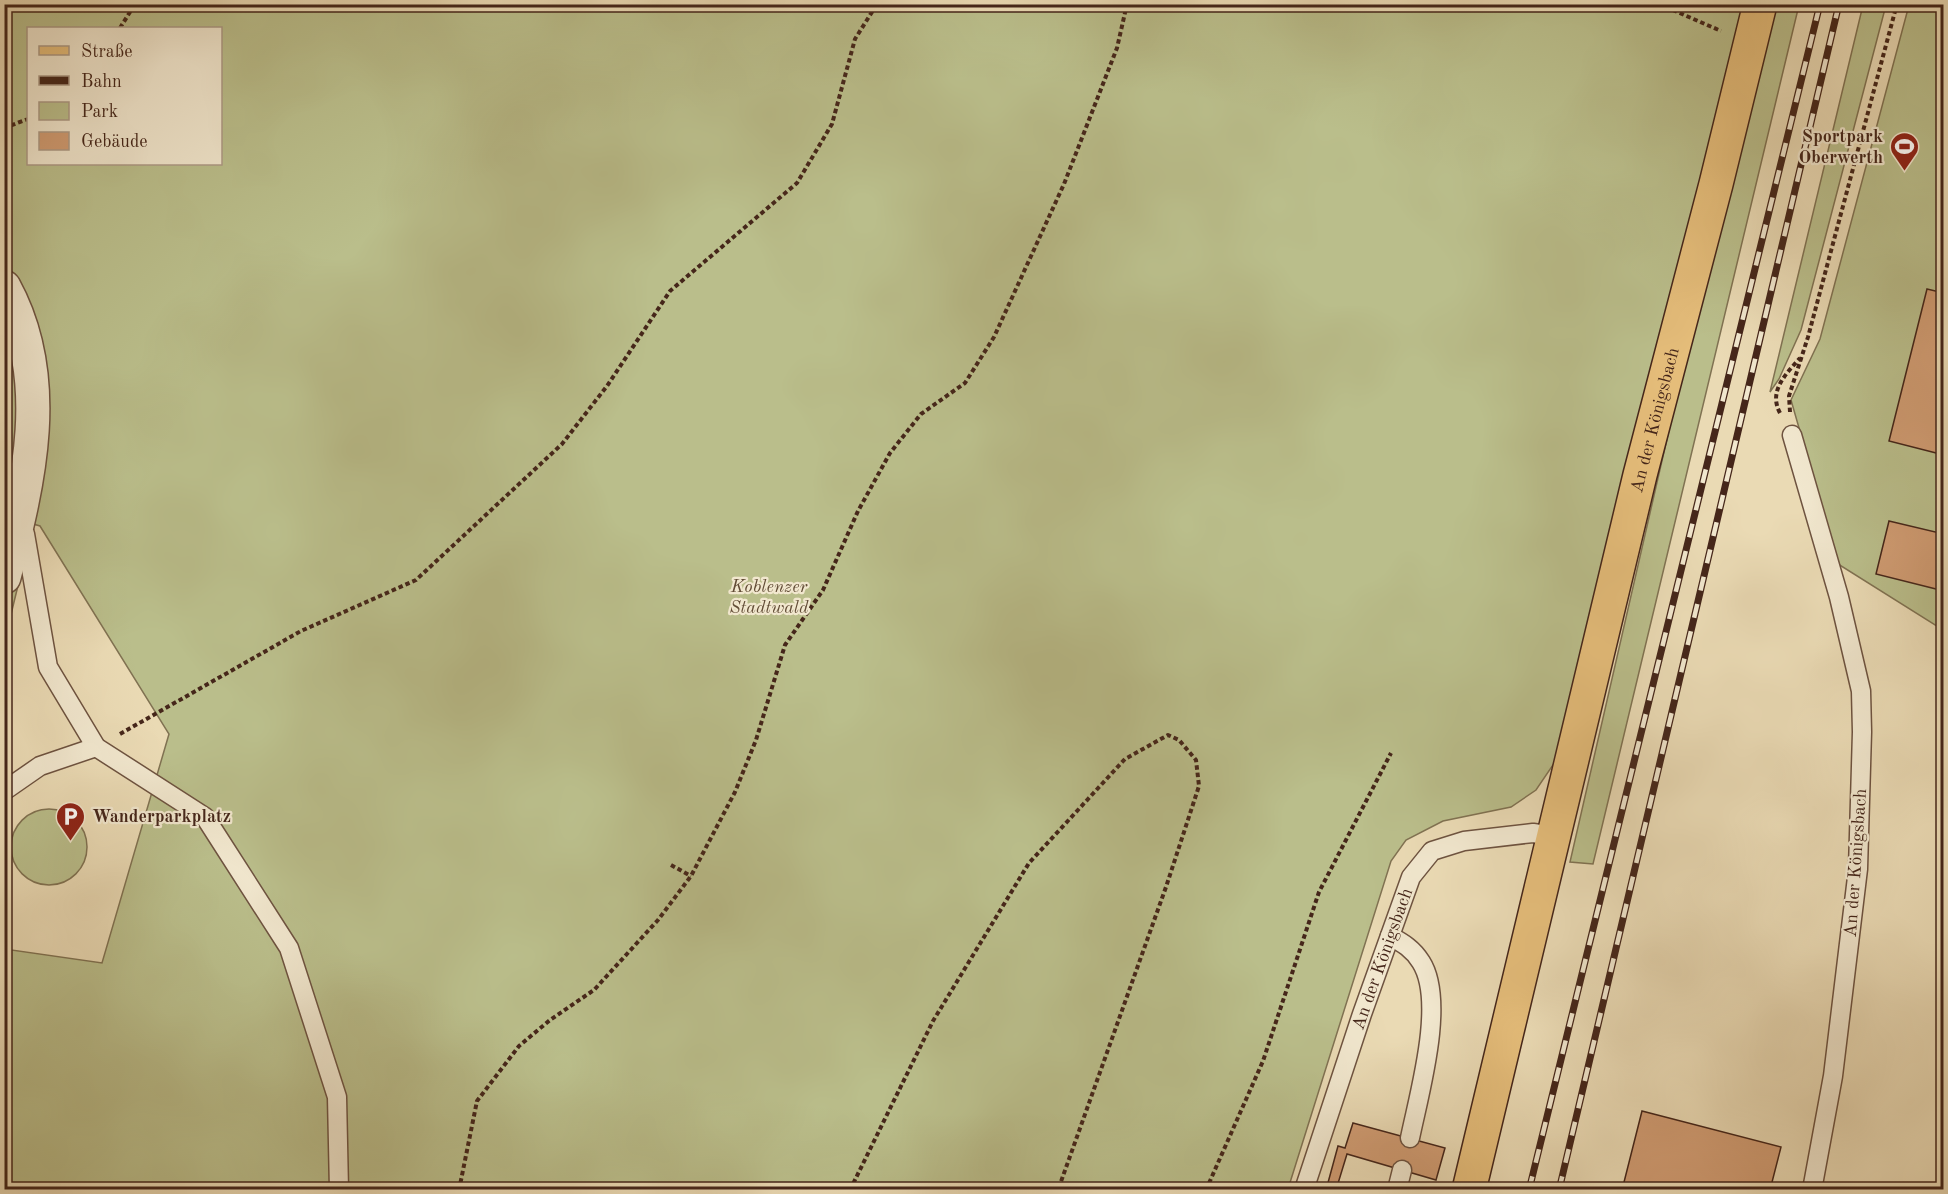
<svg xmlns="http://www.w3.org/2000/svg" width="1948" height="1194" font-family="'Old Standard TT',serif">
  <rect width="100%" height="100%" fill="#eadab4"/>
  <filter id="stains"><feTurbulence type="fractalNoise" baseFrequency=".00333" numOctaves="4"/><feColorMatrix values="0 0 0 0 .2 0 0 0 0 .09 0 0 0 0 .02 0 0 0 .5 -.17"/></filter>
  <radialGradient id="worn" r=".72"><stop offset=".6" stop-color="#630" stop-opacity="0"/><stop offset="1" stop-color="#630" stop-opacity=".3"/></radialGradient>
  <path fill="#babe8b" stroke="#807252" stroke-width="1.5" fill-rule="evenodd" d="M5 5H1747L1557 759 1536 790 1511 807 1443 821 1406 840 1391 861 1288 1189H5V949L102 963 169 734 40 526 33 524 5 639ZM28 28H220V164H28Z
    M1776 5H1799L1593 864 1570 862 1675 404Z
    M1863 5H1886L1801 330 1779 379 1770 392Z
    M1909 5H1943V630L1838 564 1791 400 1820 339Z
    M11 847a38 38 0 1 1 76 0a38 38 0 1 1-76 0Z"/>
  <path fill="#d09c73" stroke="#45261a" stroke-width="1.5" d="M1927 289 1944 293V455L1889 441Z
    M1889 521 1944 534V591L1876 574Z
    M1642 1111 1781 1147 1770 1190H1622Z
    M1353 1123 1445 1148 1436 1180 1347 1154 1336 1190H1326L1338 1146 1345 1148Z"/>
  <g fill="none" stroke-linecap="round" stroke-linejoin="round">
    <defs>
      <g id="lane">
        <path d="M1792 435 1839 597 1861 691 1862 732 1858 869 1833 1076 1812 1190"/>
        <path d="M19 532 25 534 48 667 96 747 205 817 289 948 337 1097 339 1190"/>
        <path d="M4 791 40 766 96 747"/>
        <path d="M1390 936C1403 943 1413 949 1421 962 1446 1001 1419 1094 1410 1138"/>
        <path id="s1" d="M1304 1190 1362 1014 1411 877 1432 851 1464 841 1533 833 1553 836"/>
        <path d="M1397 1190 1402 1170"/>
      </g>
      <path id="street" d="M4 287C54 378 29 482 4 577"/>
      <g id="primary">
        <path id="s2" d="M1469 1190 1640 475 1716 184 1760 4"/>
      </g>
    </defs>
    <use href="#lane" stroke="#6e5340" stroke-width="21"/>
    <use href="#street" stroke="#6e5340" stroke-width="36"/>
    <use href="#primary" stroke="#45261a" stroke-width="36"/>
    <path stroke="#45261a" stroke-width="4" stroke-dasharray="4.5 3" stroke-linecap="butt" d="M1659 4 1721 31
      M120 28 135 4
      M4 128 28 119
      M1790 412 1789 396 1808 337 1897 4
      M1780 413C1768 391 1786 374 1800 358
      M120 734 301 631 416 580 562 444 607 386 670 291 797 183 832 124 855 39 877 4
      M671 865 691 876
      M459 1190 477 1101 519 1046 550 1020 594 990 658 920 691 876 735 792 756 740 785 645 823 590 858 511 890 453 921 414 965 383 994 337 1064 184 1117 48 1127 4
      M850 1190 933 1021 1029 863 1125 759 1168 735 1179 740 1196 760 1199 786 1166 887 1058 1190
      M1206 1190 1263 1061 1319 892 1391 753"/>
    <use href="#lane" stroke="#f1e7ce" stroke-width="18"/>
    <use href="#street" stroke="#f1e7ce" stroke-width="33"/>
    <use href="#primary" stroke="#e5bd7a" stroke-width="33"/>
    <defs>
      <path id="rail" d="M1529 1190 1820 4
        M1559 1190 1839 4"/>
    </defs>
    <use href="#rail" stroke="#45261a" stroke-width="7"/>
    <use href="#rail" stroke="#f1e7ce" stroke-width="4.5" stroke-dasharray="14" stroke-linecap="butt"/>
  </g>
  <defs>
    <symbol id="stadium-pin" viewBox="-11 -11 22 30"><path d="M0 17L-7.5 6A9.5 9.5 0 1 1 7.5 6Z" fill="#8f2418" stroke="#f1e7ce"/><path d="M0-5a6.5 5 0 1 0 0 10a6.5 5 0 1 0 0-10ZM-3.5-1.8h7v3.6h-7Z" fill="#fff"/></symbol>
    <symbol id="parking-pin" viewBox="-11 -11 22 30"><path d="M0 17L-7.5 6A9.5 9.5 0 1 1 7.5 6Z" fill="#8f2418" stroke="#f1e7ce"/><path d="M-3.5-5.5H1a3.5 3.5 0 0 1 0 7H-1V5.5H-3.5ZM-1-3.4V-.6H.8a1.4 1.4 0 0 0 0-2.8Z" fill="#fff"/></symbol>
  </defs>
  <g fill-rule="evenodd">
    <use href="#stadium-pin" x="1888" y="130" width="33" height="45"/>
    <use href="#parking-pin" x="54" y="800" width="33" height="45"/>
  </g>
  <g text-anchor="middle" stroke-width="4.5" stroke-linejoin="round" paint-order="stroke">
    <g font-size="18" font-weight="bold" fill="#45261a" stroke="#f1e7ce" text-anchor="end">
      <text x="1883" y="142">Sportpark<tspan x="1883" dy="21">Oberwerth</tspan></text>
      <text x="92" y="822" text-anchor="start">Wanderparkplatz</text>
    </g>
    <g font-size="18" fill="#45261a" stroke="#f1e7ce">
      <text dy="6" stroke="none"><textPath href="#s2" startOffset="792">An der Königsbach</textPath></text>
      <text transform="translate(1855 863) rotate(-86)" y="6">An der Königsbach</text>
      <text dy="6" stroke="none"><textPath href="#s1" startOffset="244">An der Königsbach</textPath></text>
    </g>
    <g font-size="18" font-style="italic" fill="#624c36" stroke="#f1e7ce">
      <text x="769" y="592">Koblenzer<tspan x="769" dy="21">Stadtwald</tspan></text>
    </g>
  </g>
  <rect width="1948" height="1194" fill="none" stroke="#eadab4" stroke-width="24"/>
  <rect x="6" y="6" width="1936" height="1182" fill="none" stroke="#45261a" stroke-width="3"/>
  <rect x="12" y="12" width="1924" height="1170" fill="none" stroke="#45261a" stroke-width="1.5"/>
  <rect x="27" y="27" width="195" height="138" fill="#f1e7ce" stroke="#ac9a86" stroke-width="1.5"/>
  <rect x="39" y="46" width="30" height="9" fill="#e5bd7a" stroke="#ac9a86" stroke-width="1.5"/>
  <text x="81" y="57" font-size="18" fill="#45261a">Straße</text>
  <rect x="39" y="76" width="30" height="9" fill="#45261a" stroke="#ac9a86" stroke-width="1.5"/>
  <text x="81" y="87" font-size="18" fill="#45261a">Bahn</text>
  <rect x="39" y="102" width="30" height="18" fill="#babe8b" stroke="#ac9a86" stroke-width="1.5"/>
  <text x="81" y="117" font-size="18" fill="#45261a">Park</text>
  <rect x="39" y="132" width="30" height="18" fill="#d09c73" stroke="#ac9a86" stroke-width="1.5"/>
  <text x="81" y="147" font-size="18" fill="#45261a">Gebäude</text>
  <rect width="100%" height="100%" filter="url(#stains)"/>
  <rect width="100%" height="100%" fill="url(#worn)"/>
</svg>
